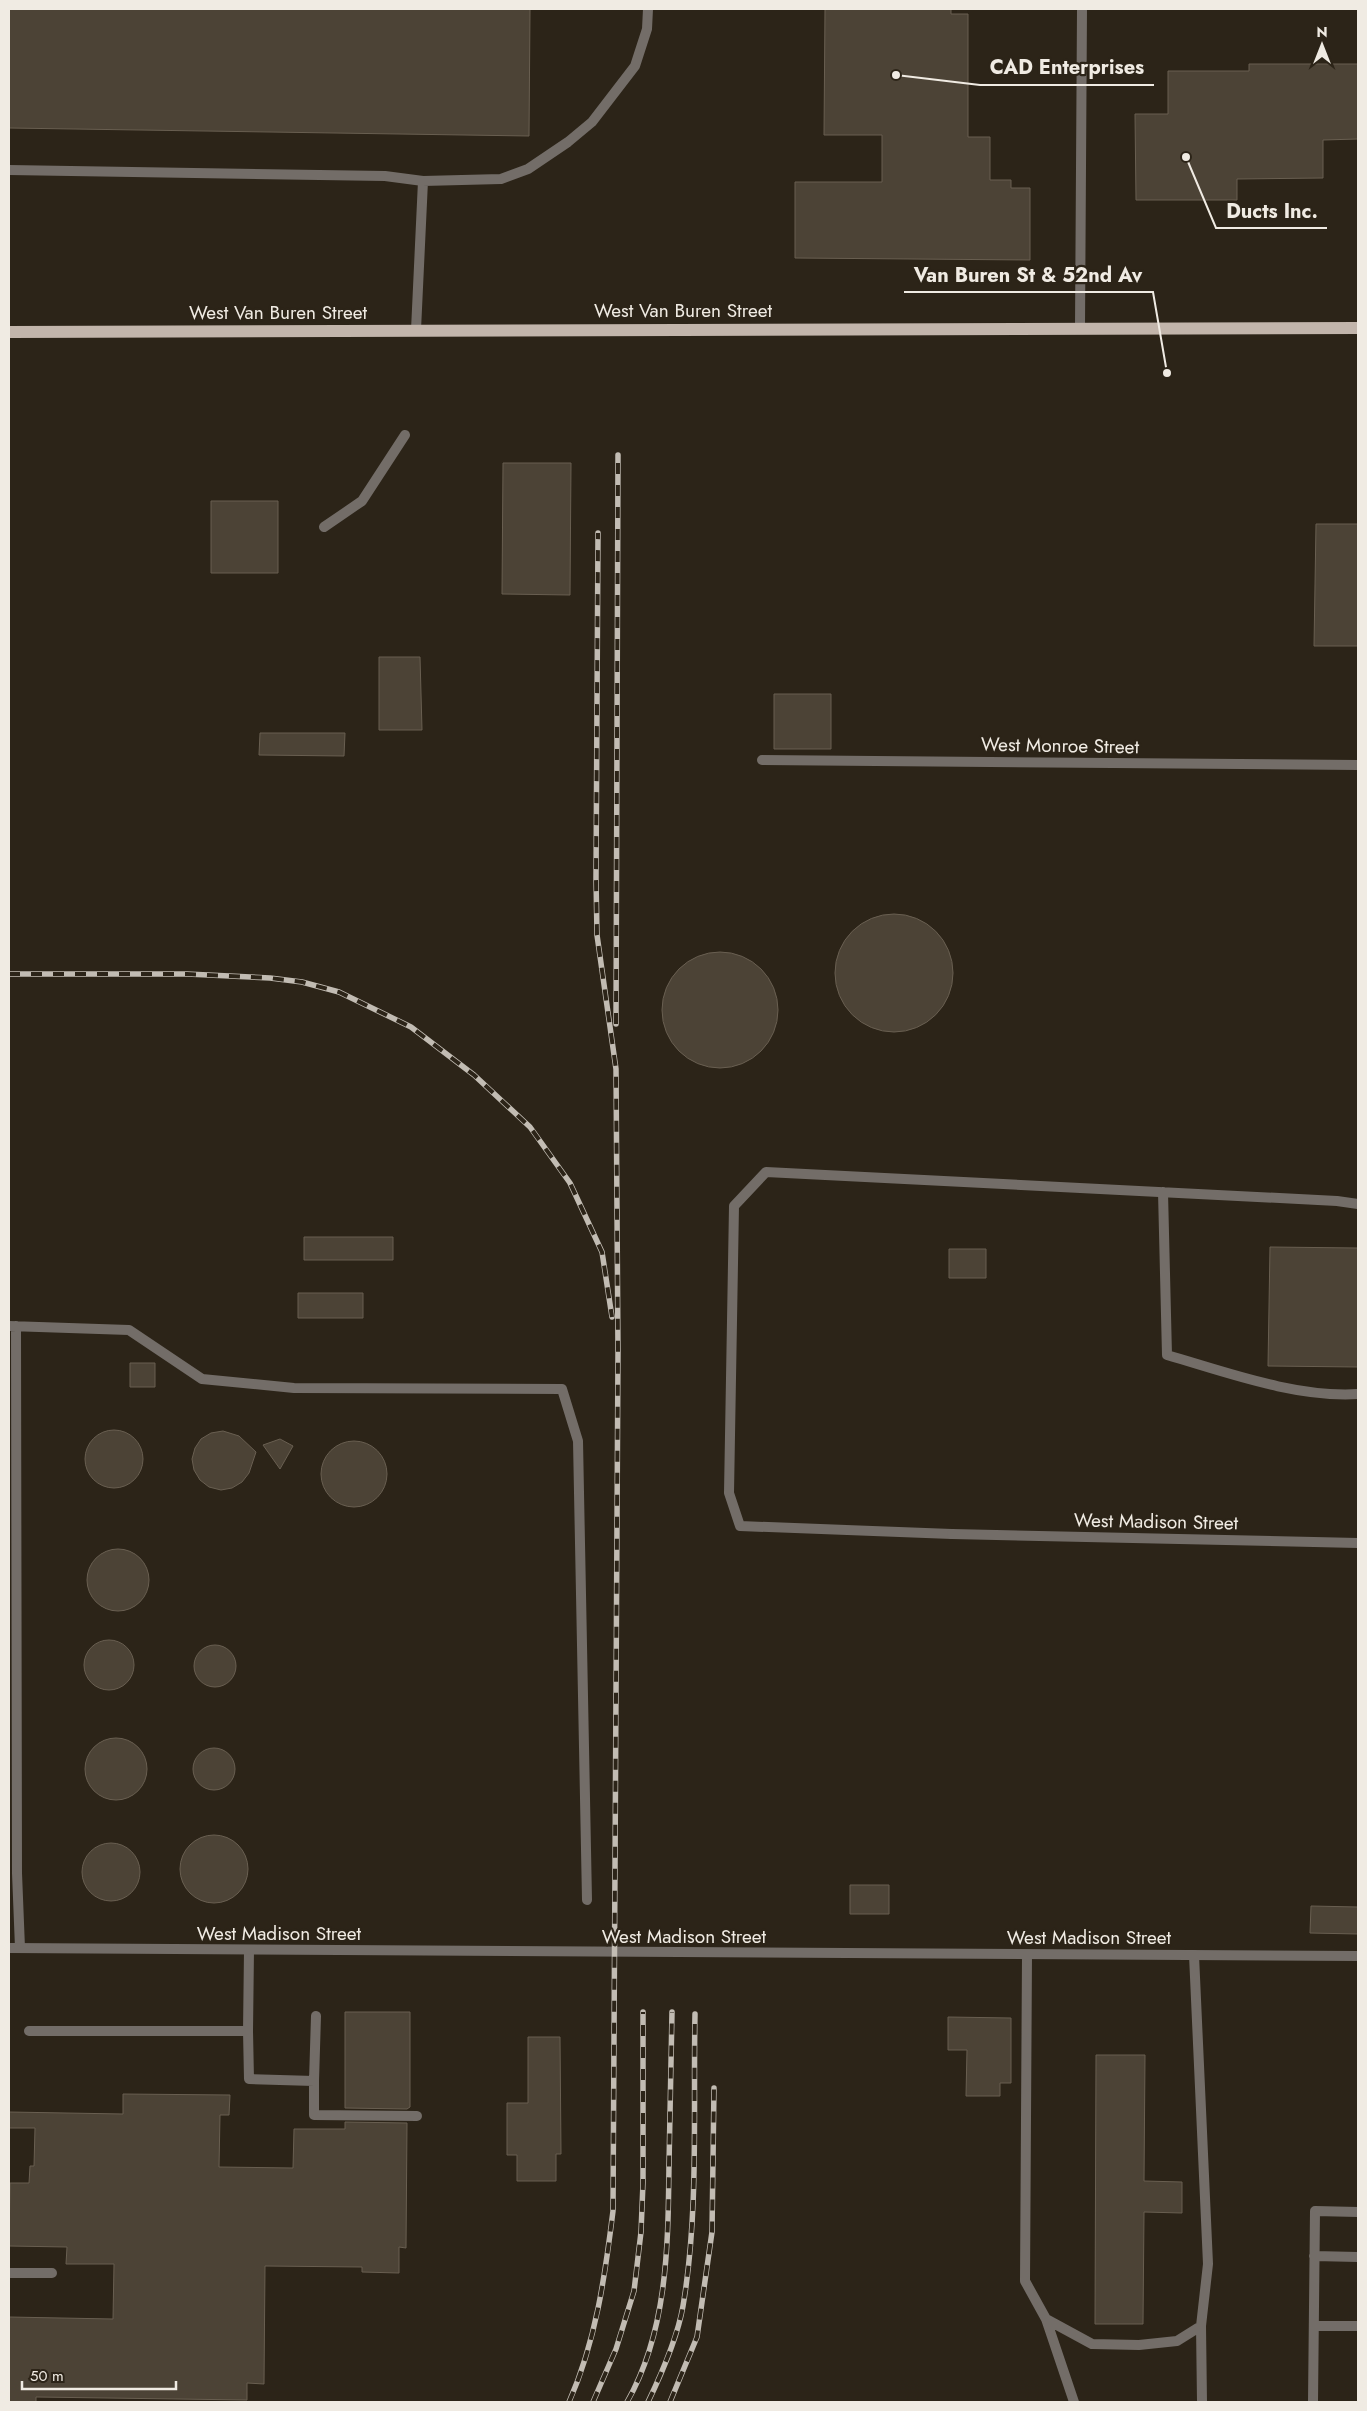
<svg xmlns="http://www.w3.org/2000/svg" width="1367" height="2411" font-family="Jost,sans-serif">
  <rect width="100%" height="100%" fill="#2c2418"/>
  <path fill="#4c4336" stroke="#695f51" d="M9 9H530L529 136 9 128Z
    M825 9H951V14H968V137H990V180H1011V188H1030V260L795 258V182H882V135H824Z
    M1249 64H1358V139L1323 140V178L1237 179V200H1136L1135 114H1168V71H1249Z
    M503 463H571L570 595 502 594Z
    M211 501H278V573H211Z
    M1316 524H1358V646H1314Z
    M379 657H420L422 730H379Z
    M774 694H831V749H774Z
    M260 733H345L344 756 259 755Z
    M835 973a59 59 0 1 1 118 0a59 59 0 1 1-118 0Z
    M662 1010a58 58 0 1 1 116 0a58 58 0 1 1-116 0Z
    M304 1237H393V1260H304Z
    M1270 1247 1358 1248V1367L1268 1366Z
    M949 1249H986V1278H949Z
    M298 1293H363V1318H298Z
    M130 1363H155V1387H130Z
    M85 1459a29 29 0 1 1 58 0a29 29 0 1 1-58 0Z
    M223 1431 239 1436 256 1452 249 1473 242 1482 232 1488 221 1490 209 1487 200 1480 194 1470 192 1459 195 1448 201 1439 211 1433Z
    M280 1439 293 1446 280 1469 263 1445Z
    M321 1474a33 33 0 1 1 66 0a33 33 0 1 1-66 0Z
    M87 1580a31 31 0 1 1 62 0a31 31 0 1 1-62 0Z
    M84 1665a25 25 0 1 1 50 0a25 25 0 1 1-50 0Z
    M194 1666a21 21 0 1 1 42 0a21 21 0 1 1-42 0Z
    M85 1769a31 31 0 1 1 62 0a31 31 0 1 1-62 0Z
    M193 1769a21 21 0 1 1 42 0a21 21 0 1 1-42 0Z
    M180 1869a34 34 0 1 1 68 0a34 34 0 1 1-68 0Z
    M82 1872a29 29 0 1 1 58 0a29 29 0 1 1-58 0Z
    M850 1885H889V1914H850Z
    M1311 1906 1358 1907V1934L1310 1933Z
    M345 2012H410V2107L407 2109 345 2108Z
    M948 2017 1011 2018V2083H1000V2096H966L967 2050H948Z
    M528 2037H560L561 2154H556V2181H517V2155H507V2103H528Z
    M1096 2055H1145L1144 2181 1182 2182V2213L1144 2212 1143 2324H1095Z
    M123 2094 230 2095 229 2115H220L219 2167 293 2168 294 2129H345V2122L407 2123 406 2248 399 2247V2273L362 2272V2267L265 2266 264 2384 247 2383V2400L36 2397V2402H9V2317L113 2319 114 2264H66L67 2247 9 2246 10 2183H29L30 2166H34L35 2128H9V2112L123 2114Z"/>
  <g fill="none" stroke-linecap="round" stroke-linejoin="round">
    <path stroke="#736d68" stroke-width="10" d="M9 170 385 176 423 181
      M416 330 423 181 501 179 528 169 568 142 592 122 635 66 647 29 648 9
      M324 527 362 501 405 435
      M1163 1192 1167 1355C1226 1372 1296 1398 1358 1394
      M9 1326 129 1330 202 1379 294 1388 562 1389 578 1441 587 1900
      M16 1326 17 1873 20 1948
      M952 1534 740 1526 729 1493 734 1206 766 1172 1337 1201 1358 1204
      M1027 1955 1025 2281 1046 2319 1092 2344 1139 2345 1177 2341 1201 2326 1208 2264 1194 1955
      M29 2031H248L249 1950
      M248 2031 249 2079 314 2081 316 2016
      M314 2081V2115L417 2116
      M1314 2256 1358 2257
      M9 2273H52
      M1046 2319 1074 2402
      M1201 2326 1202 2402
      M1314 2326H1358
      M1313 2402 1315 2211 1358 2212"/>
    <path stroke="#736d68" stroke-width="10" d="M1080 327 1082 9
      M762 760 1358 765
      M952 1534 1358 1543
      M9 1948 1358 1956"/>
    <path stroke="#c2b5ab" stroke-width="12" d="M9 332 1358 328"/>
    <defs>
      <path id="rail" d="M9 974H187L270 978 302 982 339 992 411 1027 474 1075 530 1127 570 1183 602 1252 612 1317
        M616 1024 618 455
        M569 2402C596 2341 605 2276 613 2211L618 1352 616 1069 597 935 596 879 598 533
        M593 2402 616 2349 634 2291 641 2232 643 2183V2012
        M627 2402C668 2330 668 2245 669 2165 670 2114 671 2063 672 2012
        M648 2402C661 2375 678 2335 683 2306 699 2212 693 2110 695 2014
        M670 2402 697 2337 712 2232 714 2088"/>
    </defs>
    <use href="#rail" stroke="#c2bcb3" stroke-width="5.5"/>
    <use href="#rail" stroke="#2c2418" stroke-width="4" stroke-dasharray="11" stroke-linecap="butt"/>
  </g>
  <g text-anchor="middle" stroke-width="4.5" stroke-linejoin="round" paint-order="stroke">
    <g font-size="19" fill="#f0ebe3" stroke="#2c2418">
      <text x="683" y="317">West Van Buren Street</text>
      <text x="278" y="319">West Van Buren Street</text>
      <text transform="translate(1060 745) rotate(1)" y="7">West Monroe Street</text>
      <text transform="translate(1156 1521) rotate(1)" y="7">West Madison Street</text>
      <text x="279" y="1940">West Madison Street</text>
      <text x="684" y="1943">West Madison Street</text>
      <text x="1089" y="1944">West Madison Street</text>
    </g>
  </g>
  <path fill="none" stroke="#f0ebe3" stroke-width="2" d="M896 75L980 85H1154M1186 157L1216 228H1327M1167 373L1153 292H904"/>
  <g fill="#f0ebe3" stroke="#2c2418" stroke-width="2">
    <circle cx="896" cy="75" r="5"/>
    <circle cx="1186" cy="157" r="5"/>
    <circle cx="1167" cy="373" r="5"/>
  </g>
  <g font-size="20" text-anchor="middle" font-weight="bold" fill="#f0ebe3" stroke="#2c2418" stroke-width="4.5" stroke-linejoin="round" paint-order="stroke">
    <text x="1067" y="74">CAD Enterprises</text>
    <text x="1272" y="218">Ducts Inc.</text>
    <text x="1028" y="282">Van Buren St &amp; 52nd Av</text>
  </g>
  <rect width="1367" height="2411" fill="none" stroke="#f0ebe3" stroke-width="20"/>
  <g transform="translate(1322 45)" stroke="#2c2418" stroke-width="4" paint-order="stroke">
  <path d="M0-4L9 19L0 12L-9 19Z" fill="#f0ebe3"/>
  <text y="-8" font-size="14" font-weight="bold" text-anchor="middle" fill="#f0ebe3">N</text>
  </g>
  <path d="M22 2381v8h154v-8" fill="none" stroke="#f0ebe3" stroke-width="2.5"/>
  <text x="30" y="2381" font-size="15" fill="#f0ebe3" stroke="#2c2418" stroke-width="4" paint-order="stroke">50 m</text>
</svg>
